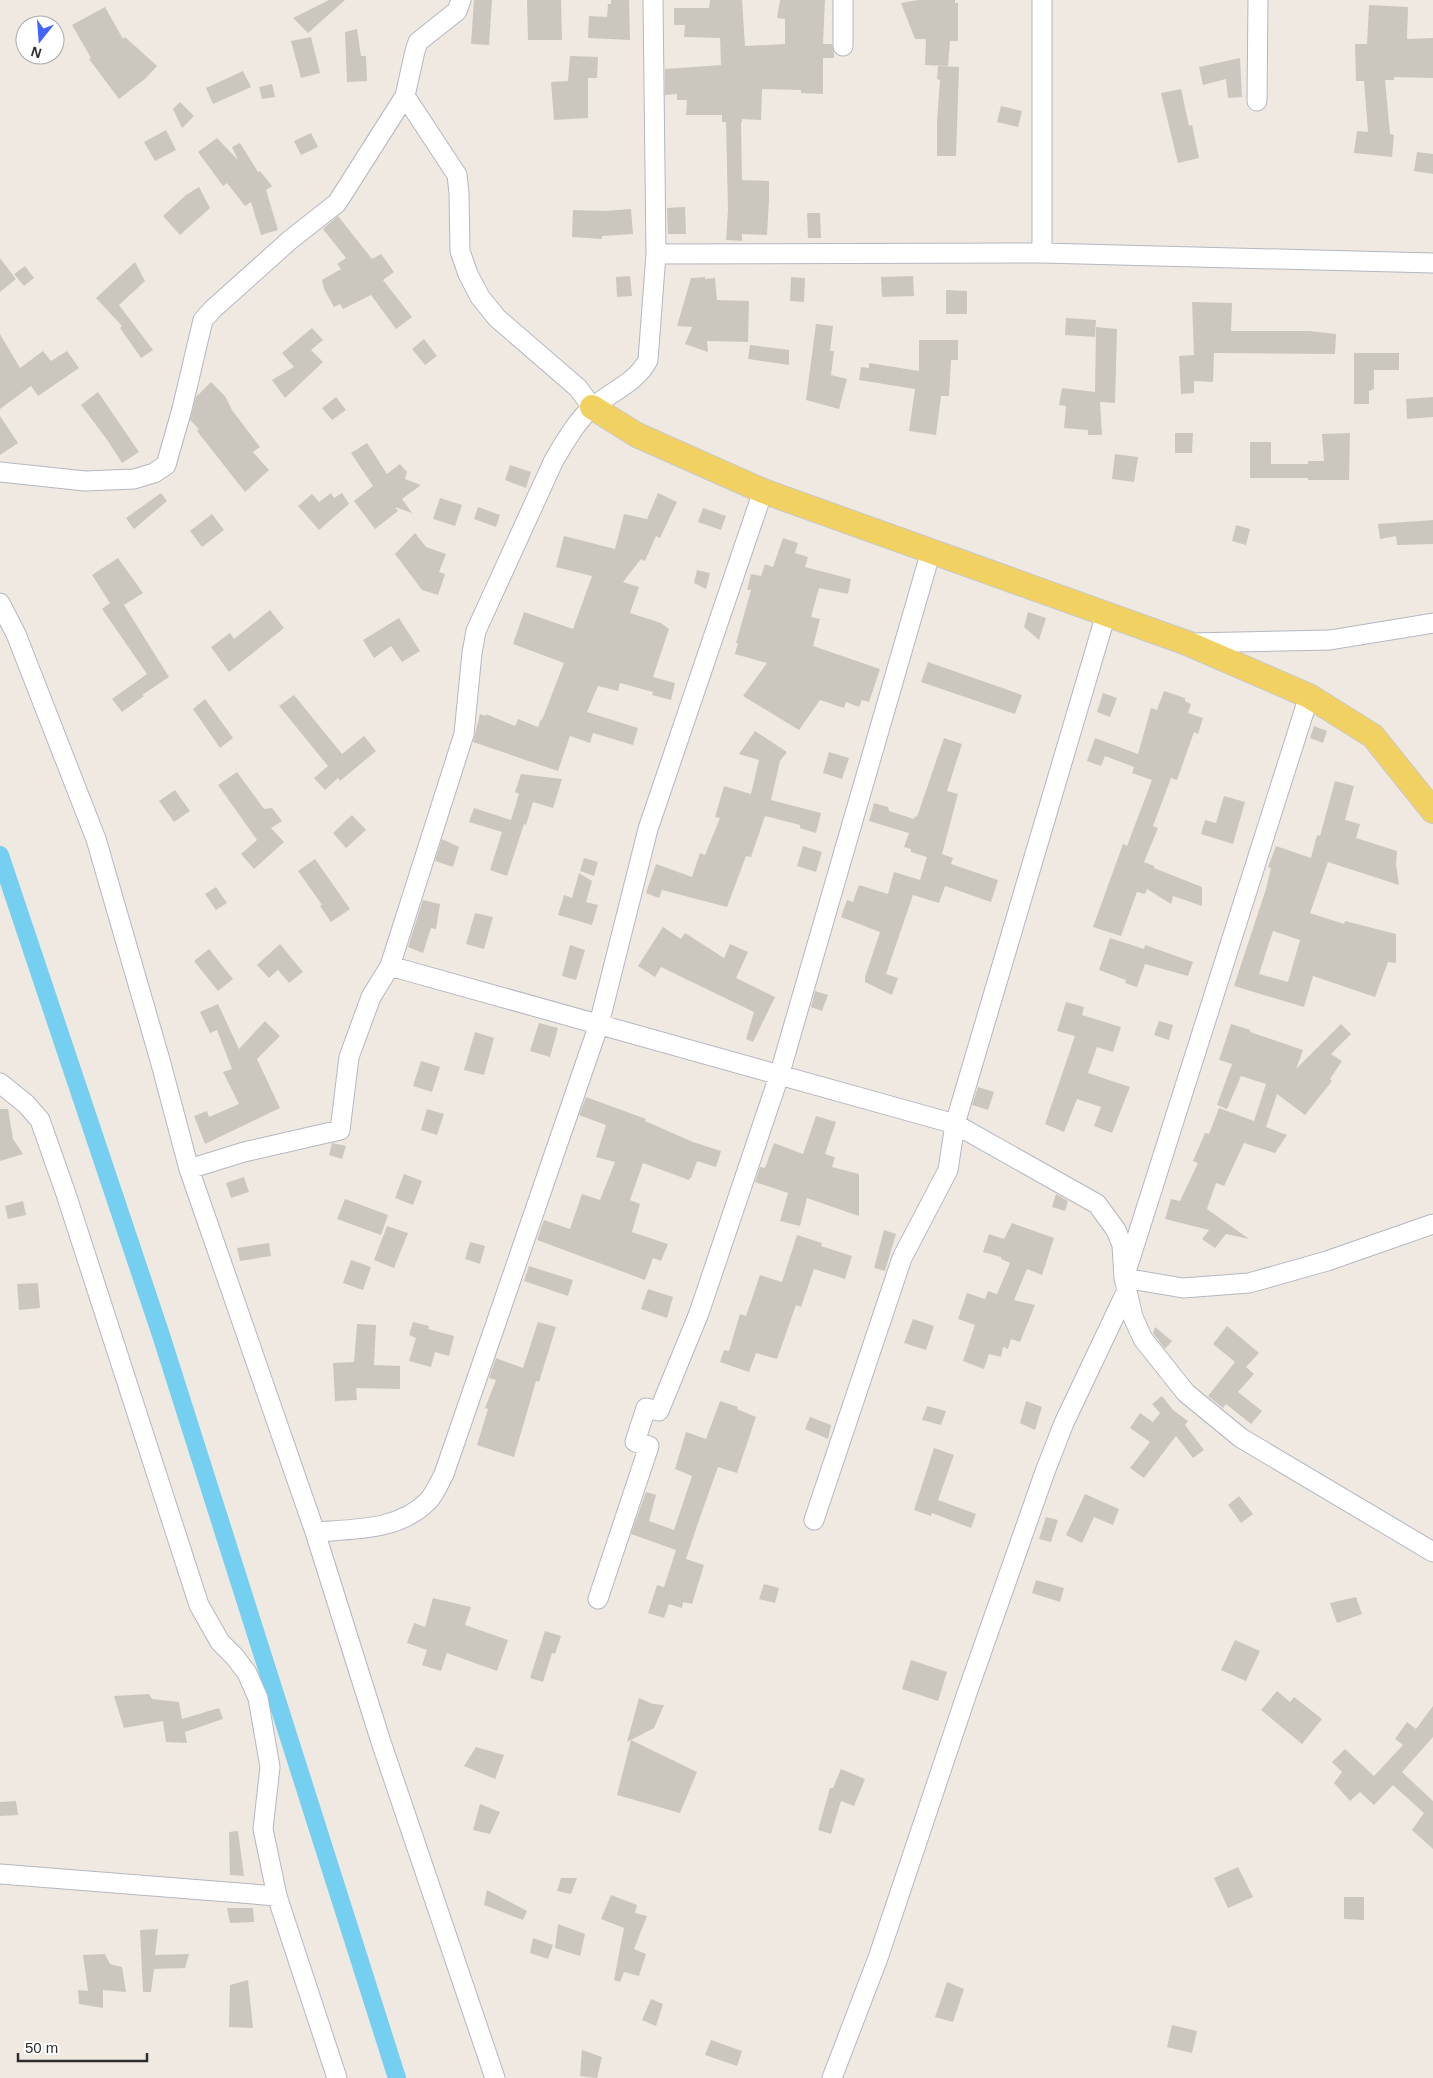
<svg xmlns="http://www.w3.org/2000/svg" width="1433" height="2078" font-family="Helvetica,sans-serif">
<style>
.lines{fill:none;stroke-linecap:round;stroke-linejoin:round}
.canal{stroke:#75cff0;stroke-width:18}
.building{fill:#cbc7bf;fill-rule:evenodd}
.minor-casing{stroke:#b4b7c1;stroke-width:21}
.major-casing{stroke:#c9c9c9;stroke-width:26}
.minor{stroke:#fff;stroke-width:19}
.major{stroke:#f2d163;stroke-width:24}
</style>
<rect width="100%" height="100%" fill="#efe9e1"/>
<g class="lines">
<path class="canal" d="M0 855 160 1332 397 2078"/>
</g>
<path class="building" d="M329 0H345L308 33 293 18Z
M474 0H492L489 45 471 44Z
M527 0H561L562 40H528Z
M611 0H629L630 40 588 38 589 16 607 17 608 4H611Z
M710 0H742L745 46 785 44V19L777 18 780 0H825L823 44H832L834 53V58H823V94L801 93V90L762 89 761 120 742 119V122H741L742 180 769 181V200L767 235 742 234V241L726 240 728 210 726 122H722V115H686L687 100H677V94L665 95V69L721 65 720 38 684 37 685 25H674V8H709Z
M918 0H955V3H958V41H950L948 66 925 65 926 39H915L901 3Z
M1369 5 1408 7 1407 39 1433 38V78L1394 77V80H1385L1390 134 1394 135 1392 157 1354 153 1357 131 1368 132 1364 81H1356L1355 44H1367Z
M105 7 123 39 125 37 157 66 146 78 119 99 89 59 91 58 72 25Z
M357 29 361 56H366L367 81 347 82 345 32Z
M311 37 320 73 301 78 291 41Z
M570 56 598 57 597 78H588V118L554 120 551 82 568 81Z
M1240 58 1242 97 1228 98 1226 79 1203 85 1199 67Z
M938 66 959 67 956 156H937V121L940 80 937 79Z
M243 71 251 87 213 104 206 88Z
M272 84 275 97 262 99 259 87Z
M1181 89 1189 126 1192 125 1199 158 1178 163 1161 93Z
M180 102 194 116 182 128 173 109Z
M1001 106 1022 111 1018 127 997 122Z
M166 130 176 150 155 161 144 142Z
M311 133 318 147 301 155 294 141Z
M217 138 238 160 232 147 240 143 258 172 260 171 272 186 266 190 278 230 261 235 251 202 245 206 227 183 223 186 198 152Z
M1417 152 1433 154V174L1414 171Z
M199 187 210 208 180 235 163 216 186 195Z
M685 207 686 234H668L667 208Z
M631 209 633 234 602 236V239L572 237 573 210 605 211Z
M807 213H820L821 238H808Z
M338 216 372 259 381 254 394 272 383 280 412 317 396 329 371 295 343 309 340 304 334 307 324 289 322 280 341 269 337 264 346 258 323 229Z
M0 258 16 279 0 292Z
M135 262 145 281 119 305 153 350 141 358 120 328 122 326 96 298Z
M25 266 34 278 24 286 14 274Z
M630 276 632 296 617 297 616 277Z
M913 276 914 296 882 297 881 277Z
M705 277V279L715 278 717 300 749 301 748 342 707 341 708 352 685 344 692 327 677 326 691 278Z
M791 277 805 278 804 302 790 301Z
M946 290 967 291V314H946Z
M1192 302 1232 303 1231 331H1309L1336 334 1335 354 1214 353 1213 382 1194 381V393L1181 394 1179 356 1194 355Z
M1066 318 1096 320 1095 337 1065 335Z
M816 324 833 326 830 351H834L831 375 847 379 839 409 806 400Z
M1096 327 1117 329 1115 403 1100 402 1102 435H1088V430L1064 428 1066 406 1059 405 1062 388 1095 392Z
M312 328 323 340 311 350 323 362 285 398 272 380 294 367 282 353Z
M0 334 20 368 43 351 51 361 67 351 79 368 38 396 31 386 0 409Z
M424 339 437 356 425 365 412 349Z
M919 340H958V360H951L949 396H941L936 435 909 431 915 389 859 380 861 367 869 368V363L919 371Z
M750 345 789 350V365L748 359Z
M1354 353H1399V370H1374V389L1369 391V404H1354Z
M211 382 225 396 232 410 260 447 253 452 269 470 245 492 197 431 199 429 190 420 196 397Z
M98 392 139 452 122 463 108 441 81 405Z
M336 397 346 410 332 420 322 408Z
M1433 397V417L1407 419 1406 399Z
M0 416 18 443 0 455Z
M1175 433H1193L1192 453H1175Z
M1350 433 1349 480H1308V478H1250V442H1271V464H1308V461H1324L1322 434Z
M367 443 387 474 400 464 407 472 405 479 421 485 402 499 412 513 395 507 398 511 375 529 354 501 373 486 351 453Z
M1115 454 1138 457 1134 482 1112 479Z
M510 465 531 472 526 488 505 480Z
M161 493 167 501 134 529 126 518Z
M331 493 334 498 342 493 349 504 319 530 298 506 312 494 319 502Z
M658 493 677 502 660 538 656 536 645 561 641 559 623 582 639 587 630 613 661 623 669 629 653 677 675 683 671 700 652 695 653 692 620 683 618 691 598 686 587 712 638 728 633 745 593 733 590 743 570 736 558 771 473 742 480 714 486 716V714L515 726 518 719 538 727 541 719 542 720 564 663 513 644 524 612 573 629 592 576 556 567 564 536 615 549 624 514 647 519Z
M440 498 462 505 455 526 433 519Z
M478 507 500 515 496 527 474 519Z
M703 508 726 516 721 530 698 522Z
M212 514 224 530 202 547 190 531Z
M1433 520V544L1397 545 1396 536 1380 539 1378 524Z
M1236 525 1250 529 1246 545 1232 541Z
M415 533 426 547 446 554 439 572 445 574 438 595 422 590 395 554Z
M783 538 798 543 795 553 808 557 805 567 851 579 848 594 819 588 811 617 820 619 813 646 880 669 869 702 862 700 859 707 846 702 844 708 820 700 799 730 743 696 767 663 735 654 738 643H736L751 590H747L751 574 761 576 765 564 773 567Z
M118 558 143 593 124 605 169 677 142 695 144 696 122 712 112 699 147 674 102 609 110 603 92 575Z
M697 570 710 573 706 589 694 583Z
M270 610 284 628 229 672 211 647 230 633 234 639Z
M1028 612 1046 618 1039 640 1024 627Z
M399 618 420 651 402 662 391 646 374 658 363 640Z
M928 662 1022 695 1015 714 921 682Z
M1164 691 1185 698V701L1191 704 1188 713 1203 718 1198 734 1194 732 1177 780 1171 778 1153 826 1158 828 1144 862 1154 866V868L1202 887V906L1173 896 1171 904 1147 889 1145 894 1137 892 1121 936 1093 927 1123 844 1127 846 1152 780 1132 773 1134 767 1105 756 1101 766 1087 761 1095 738 1138 754 1151 708 1157 710Z
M1103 693 1117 698 1110 717 1097 712Z
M294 695 342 754 364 736 376 751 340 781 338 778 325 790 314 778 328 766 279 706Z
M205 699 233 738 220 748 193 709Z
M1314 726 1327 731 1323 743 1310 738Z
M755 731 787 752 780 761 771 800 821 813 816 833 800 828V825L765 816 751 857 746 856 727 907 662 890 659 898 646 893 656 864 692 877 700 853 705 855 720 818 715 817 724 786 751 794 759 760 739 754Z
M944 738 962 744 947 791 958 794 942 854 953 858 951 864 998 880 991 902 945 886 939 903 913 895 886 974 898 978 892 995 865 982V977L880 932 841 917 847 900 853 902 859 885 888 894 894 872 920 880 927 857 911 852V849L904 847 909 833 869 821 874 803 888 807 889 811 914 819 915 816 917 817Z
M829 752 849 758 842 779 823 773Z
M237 772 264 809 272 808 282 821 271 828 284 842 254 869 241 854 257 840 218 785Z
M521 774 562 779 553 808 533 802 526 825 524 824 507 876 490 870 502 832 469 822 474 808 511 820 519 794 515 792Z
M1335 781 1354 786 1345 820 1360 824 1356 838 1397 851 1396 865 1399 885 1328 862 1310 913 1344 924 1345 921 1396 934V963L1388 962 1375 997 1313 976 1304 1007 1234 986 1266 889 1271 868 1268 867 1276 846 1311 858 1317 835 1320 836ZM1273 931 1300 940 1288 982 1259 974Z
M175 790 190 811 174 822 159 801Z
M1224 796 1245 802 1233 844 1201 834 1205 820 1216 823Z
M352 815 366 830 346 848 333 833Z
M442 839 459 847 453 867 435 861Z
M803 846 822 852 816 872 797 866Z
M584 858 598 862 594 876 580 871Z
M315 859 350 909 331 922 320 906 322 905 298 871Z
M579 873 592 881 586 902 598 905 592 925 558 915 564 895 572 898Z
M216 887 227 903 216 910 205 894Z
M423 900 440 904 436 929 431 928 423 953 408 947Z
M475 913 493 917 484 949 466 944Z
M663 927 681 939 685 933 724 958 730 944 748 952 736 978 775 997 753 1042 746 1039 754 1012 661 967 655 977 638 966Z
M1110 938 1144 949 1145 945 1193 962 1188 976 1145 964 1137 987 1125 983 1126 980 1099 970Z
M280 944 303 972 289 983 278 970 269 978 257 965Z
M570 945 585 950 576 980 562 976Z
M209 949 233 979 218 991 194 961Z
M815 991 828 995 822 1011 811 1007Z
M1066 1002 1084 1007 1082 1015 1121 1027 1113 1052 1097 1047 1088 1073 1130 1087 1112 1133 1094 1126 1101 1107 1077 1099 1064 1132 1045 1124 1075 1036 1057 1031Z
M218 1004 239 1049 265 1021 280 1036 257 1059 280 1108 205 1144 194 1116 207 1111 209 1117 239 1104 223 1072 232 1069 217 1030 210 1033 200 1012Z
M1159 1021 1173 1025 1169 1040 1154 1035Z
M539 1023 558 1028 550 1057 530 1051Z
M1231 1024 1250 1030V1032L1303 1050 1296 1069 1341 1024 1351 1034 1331 1054 1342 1061 1330 1079 1332 1081 1305 1115 1277 1094 1266 1127 1287 1135 1275 1153 1244 1143 1224 1186 1216 1183 1207 1209 1249 1239 1226 1234 1215 1248 1202 1239 1209 1230 1165 1219 1171 1199 1180 1201 1198 1163 1193 1161 1205 1133 1209 1134 1219 1108 1254 1121 1266 1084 1241 1076 1227 1109 1217 1105 1232 1064 1219 1060Z
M475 1032 494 1038 484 1075 464 1070Z
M421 1061 440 1067 432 1092 413 1086Z
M978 1087 994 1092 988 1110 972 1105Z
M586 1097 646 1119 645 1121 693 1142 721 1151 716 1167 697 1161 691 1178H690L689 1180 643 1163 630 1200 640 1204 632 1232 668 1244 661 1261 653 1258 645 1280 537 1240 544 1220 570 1229 582 1194 600 1200 615 1162 596 1157 606 1125 579 1115Z
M0 1109H8L13 1139 23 1154 0 1161Z
M427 1109 444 1114 437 1135 421 1130Z
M816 1116 836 1122 825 1154 835 1157 832 1167 859 1174V1216L807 1198 800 1226 780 1221 788 1193 755 1182 760 1167 765 1168 774 1143 803 1154Z
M332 1143 346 1146 342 1159 329 1155Z
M404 1174 422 1181 413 1205 395 1198Z
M244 1177 249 1192 231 1198 226 1183Z
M1056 1194 1068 1201 1065 1211 1052 1207Z
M345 1199 388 1215 381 1235 337 1219Z
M23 1201 26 1215 8 1219 5 1206Z
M1012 1223 1054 1238 1042 1275 1027 1269 1014 1300 1035 1305 1020 1342 1011 1339 1008 1349 1003 1347 1001 1357 989 1354 984 1369 963 1361 975 1325 958 1319 967 1293 985 1299 988 1291 997 1294 1010 1263 1001 1259V1257L983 1252 989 1234 1004 1239Z
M387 1226 408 1233 394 1268 374 1260Z
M884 1230 896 1234 885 1271 874 1268Z
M797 1235 822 1243 821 1246 852 1256 845 1279 814 1269 801 1307 796 1305 777 1359 756 1353 749 1372 720 1362 724 1350 729 1351 740 1314 746 1316 760 1275 782 1282Z
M470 1242 485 1246 480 1264 465 1259Z
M269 1243 271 1256 240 1261 237 1248Z
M351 1260 371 1267 363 1290 343 1283Z
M529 1266 573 1280 568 1296 524 1281Z
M38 1283 40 1308 19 1310 17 1284Z
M648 1289 673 1297 667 1318 641 1309Z
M913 1319 934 1326 926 1350 904 1343Z
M413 1322 429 1326 428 1329 454 1336 449 1356 435 1352 431 1367 409 1361 416 1338 409 1335Z
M538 1322 556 1327 539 1382 536 1381 514 1457 477 1445 488 1409 485 1408 496 1380 489 1378 496 1358 523 1368Z
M357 1324 376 1325 374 1365 400 1366V1389L356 1388 357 1400 335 1401 333 1363 354 1362Z
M1227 1326 1259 1353 1246 1367 1254 1374 1238 1392 1262 1411 1251 1424 1226 1404 1223 1408 1208 1396 1235 1362 1213 1344Z
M1155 1327 1172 1341 1165 1349 1153 1333Z
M1162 1396 1173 1410 1188 1421 1185 1425 1204 1450 1193 1458 1176 1436 1144 1478 1130 1468 1150 1442 1130 1428 1140 1413 1153 1422 1160 1413 1152 1404Z
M720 1401 738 1407 737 1409 756 1417 737 1473 718 1467 699 1520 686 1559 704 1565 692 1604 683 1602 682 1608 669 1604 664 1618 648 1613 657 1585 664 1587 676 1550 631 1534 646 1492 656 1495 649 1521 674 1530 692 1476 675 1469 686 1432 706 1439Z
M1026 1401 1042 1407 1035 1430 1020 1423Z
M927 1406 946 1411 941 1425 922 1420Z
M810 1417 831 1425 828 1439 805 1429Z
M934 1448 954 1455 938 1500 976 1514 971 1528 932 1513 931 1516 914 1510Z
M1085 1494 1119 1509 1113 1525 1094 1517 1082 1543 1066 1535Z
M1239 1496 1253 1514 1241 1523 1228 1505Z
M1046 1517 1058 1520 1051 1542 1039 1539Z
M1036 1580 1064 1588 1060 1602 1032 1593Z
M764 1584 779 1588 775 1603 759 1599Z
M1356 1597 1362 1614 1337 1623 1330 1603Z
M433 1598 471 1607 465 1625 508 1640 497 1671 447 1653 441 1671 422 1665 427 1650 407 1643 414 1623 425 1627Z
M545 1631 561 1636 555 1654 552 1653 543 1682 530 1678Z
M1235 1640 1260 1651 1246 1681 1221 1670Z
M911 1660 947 1672 938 1701 902 1689Z
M1277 1691 1290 1702 1294 1697 1322 1719 1302 1744 1261 1710Z
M149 1694 152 1699 179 1702 182 1719 219 1708 223 1719 185 1732 187 1743 166 1742 163 1721 124 1728 114 1696Z
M639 1698 653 1704 664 1705 654 1728 627 1742Z
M1433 1706V1737L1402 1772 1433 1801V1849L1412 1830 1424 1813 1393 1785 1374 1805 1360 1792 1350 1801 1334 1783 1342 1772 1332 1762 1345 1749 1374 1776 1403 1745 1395 1739 1407 1722 1416 1729Z
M631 1740 697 1772 680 1813 617 1795Z
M476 1747 504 1755 495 1779 464 1766Z
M841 1769 865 1779 854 1806 841 1801 831 1834 818 1830 830 1788H833Z
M16 1801 18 1815 0 1816V1802Z
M480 1804 500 1812 490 1834 473 1830Z
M238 1831 244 1876 230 1875 229 1832Z
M1238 1867 1253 1897 1228 1908 1214 1878Z
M561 1878H577L571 1894 557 1891Z
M487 1890 527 1911 523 1920 484 1905Z
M611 1895 637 1905 635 1913 647 1916 634 1949 646 1954 639 1976 624 1972 620 1982 614 1980 624 1928 601 1919Z
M1344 1897H1364V1920L1344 1919Z
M227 1908H253L254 1922 230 1923Z
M558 1924 585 1934 580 1956 555 1948Z
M158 1929 155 1955 189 1954 185 1968 154 1969 151 1992H143L140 1930Z
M533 1938 553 1945 548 1959 530 1953Z
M105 1954 110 1964 122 1967 126 1992 103 1990V2008L79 2004 78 1990 88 1991 83 1955Z
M248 1980 253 2028 229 2027 230 1985Z
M947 1982 964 1989 953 2022 935 2017Z
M651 1999 663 2004 656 2026 642 2020Z
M1172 2025 1197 2031 1192 2053 1167 2047Z
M711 2040 742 2051 737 2066 705 2055Z
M582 2050 602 2057 597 2078 580 2076Z"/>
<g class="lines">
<g class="minor-casing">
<path id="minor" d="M843 0V46
M1042 0V253
M405 96 457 175 459 193 460 251 468 274 480 297 497 318 578 388 592 407
M1257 101 1258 0
M656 254 1042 253 1433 263
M0 472 85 481 134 479 154 473 166 465 182 409 203 320 213 309 290 240 337 203 405 96 415 51 418 42 457 11 461 0
M0 603 16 634 96 839 160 1060 189 1169 315 1532 381 1742 495 2078
M1191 643 1330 640 1433 623
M1309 696 1124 1278 1183 1288 1249 1283 1327 1261 1433 1224
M390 966 955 1124 1097 1204 1116 1230 1122 1245 1124 1278 1133 1317 1143 1339 1186 1393 1241 1438 1433 1552
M0 1083 26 1104 40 1120 66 1194 199 1605 220 1642 235 1657 247 1673 258 1698 270 1767 263 1829 277 1896 337 2078
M189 1169 244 1152 340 1130 349 1057 371 997 390 966 464 734 472 653 476 631 554 460C565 442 577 420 593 407 612 391 637 382 648 360L656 254 653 0
M814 1520 902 1258 948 1170 955 1124 1106 614
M315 1532C353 1529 399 1531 428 1501 435 1494 439 1483 444 1474L599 1024 648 829 763 491
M598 1599 649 1446 635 1442 646 1408 659 1411 699 1313 779 1076 931 551
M0 1874 277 1896
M832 2078 878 1958 967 1693 1046 1469 1064 1423 1127 1290"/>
</g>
<g class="major-casing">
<path id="major" d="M592 407 637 435 763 491 1187 643 1309 696 1373 736 1433 811"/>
</g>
<use href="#minor" class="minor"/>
<use href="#major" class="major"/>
</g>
<g transform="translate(40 40) rotate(197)"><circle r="24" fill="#ffffff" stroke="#ababab"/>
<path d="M0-4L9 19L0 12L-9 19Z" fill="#4264fb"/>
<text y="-8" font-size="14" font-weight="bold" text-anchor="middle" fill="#2e2e2e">N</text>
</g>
<path d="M18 2053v8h129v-8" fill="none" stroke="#2e2e2e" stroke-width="2.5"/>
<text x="25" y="2053" font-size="15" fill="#2e2e2e" stroke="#ffffff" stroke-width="4" paint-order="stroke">50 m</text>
</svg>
